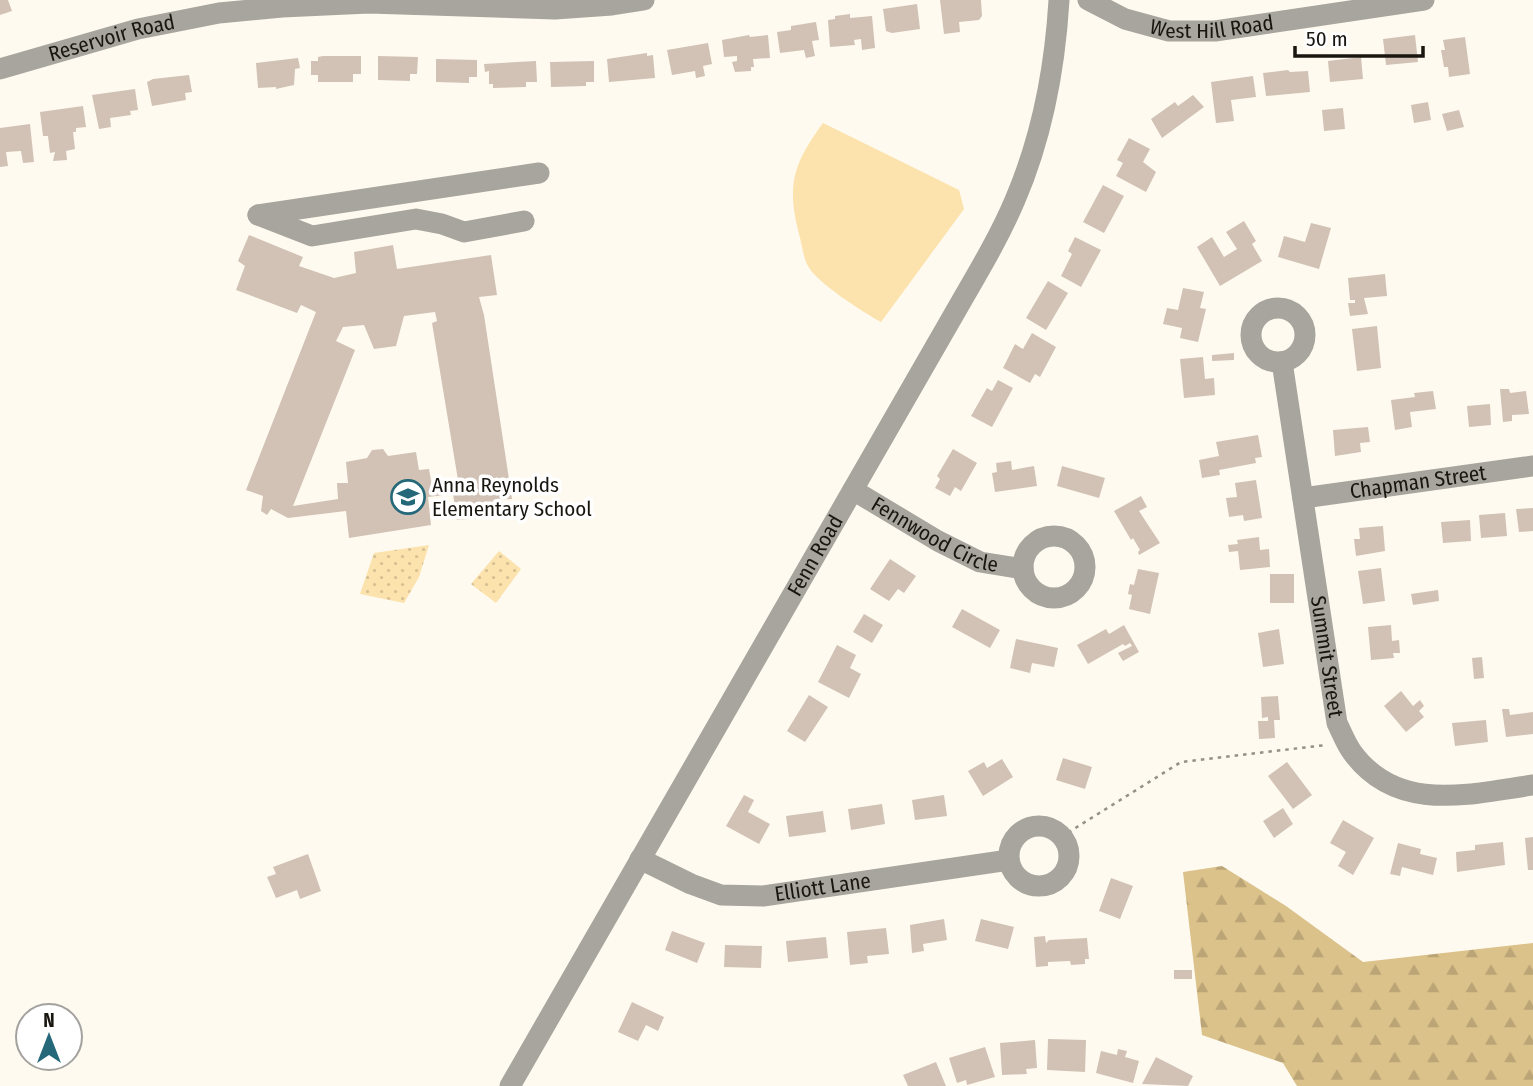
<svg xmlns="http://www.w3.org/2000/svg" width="1533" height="1086" font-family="'Fira Sans Condensed',sans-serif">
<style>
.grass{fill:url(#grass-dots)}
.forest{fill:url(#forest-firs)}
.pitch{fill:#fce2ac}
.building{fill:#d1c2b5;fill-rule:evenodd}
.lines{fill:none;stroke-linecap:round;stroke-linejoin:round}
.path{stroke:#949087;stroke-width:2.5;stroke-dasharray:3.5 5;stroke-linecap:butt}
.minor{stroke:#a7a59d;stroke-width:21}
.labels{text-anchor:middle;stroke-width:7;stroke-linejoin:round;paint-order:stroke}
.street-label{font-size:21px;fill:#18160f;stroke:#fff}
.poi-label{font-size:21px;fill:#18160f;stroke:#fff;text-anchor:start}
</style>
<defs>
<pattern id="grass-dots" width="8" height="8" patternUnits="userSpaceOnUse" patternTransform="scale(1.75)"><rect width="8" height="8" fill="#fce2ac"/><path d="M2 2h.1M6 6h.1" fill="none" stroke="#d7c193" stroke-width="1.8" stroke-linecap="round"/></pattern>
<pattern id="forest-firs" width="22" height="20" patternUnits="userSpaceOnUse" patternTransform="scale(1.75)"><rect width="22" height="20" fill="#dbc18a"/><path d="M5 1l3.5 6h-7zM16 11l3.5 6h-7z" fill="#bba576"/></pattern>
</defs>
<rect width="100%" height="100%" fill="#fffaef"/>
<path class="grass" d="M429 545 419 577 404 603 360 594 374 553Z
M499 551 521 569 496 603 471 584Z"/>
<path class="forest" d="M1222 866 1286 906 1363 962 1533 943V1086H1297L1283 1063 1202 1035 1183 872Z"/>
<path class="pitch" d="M823 123 959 190 964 209 881 322C863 312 817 283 808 266 803 257 802 244 799 234 786 184 794 163 823 123Z"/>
<path class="building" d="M0 0H8L12 11 0 15Z
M940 0H981L982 16 979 20 959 22 960 32 944 34Z
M917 4 920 29 892 33 886 31 883 9Z
M850 14V18L872 16 875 48 862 50 861 39 854 40 855 45 830 47 828 20 835 19V16Z
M816 22 819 40 812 41 815 56 806 58 804 50 780 53 777 32 791 30V26Z
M749 35 750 37 768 35 770 58 753 59 754 67H751V71L735 72 732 62 737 61V56L724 57 722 40Z
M1415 35 1418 62 1386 65 1383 39Z
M1465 37 1470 74 1449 77 1448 67H1444L1441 50H1445L1443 40Z
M708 43 712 64 703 66 705 76 696 78 695 71 672 75 667 50Z
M647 53V56L653 55 655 78 609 82 607 59Z
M323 56H361V74H353V82H318V75H311V61H318V57Z
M378 56 418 57 417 74H410V81L378 80Z
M1361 57 1363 79 1330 82 1328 61Z
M298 58 300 68 295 69 294 85 276 89V87L258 88 256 63Z
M436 59 477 60V77H469V83L436 82Z
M536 61 537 82H526V87L493 88V84H489V71L485 72 484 64Z
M594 61V82H586V86L551 87 550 62Z
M1288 70 1290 72 1308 71 1310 92 1266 96 1263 73Z
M189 75 192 92 185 93 186 100 152 106 147 82 153 79Z
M1253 76 1256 97 1231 100 1234 121 1216 123 1211 82Z
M135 89 138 110 130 111 131 115 110 118 111 127 99 129 92 95Z
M1193 95 1204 107 1162 138 1151 119 1175 102 1178 106Z
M1428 102 1431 120 1414 123 1411 105Z
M83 106 86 127 76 128V132H73L75 149 66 151 67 160 53 161 55 152 50 153 48 136H43L40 112Z
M1343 108 1345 129 1324 131 1322 110Z
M1459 110 1464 127 1447 131 1442 114Z
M30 124 34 162 23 163 21 151 6 152 8 166 0 167V128Z
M1129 138 1150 149 1143 162 1156 172 1146 192 1116 176 1123 163 1117 160Z
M1103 185 1124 196 1104 233 1083 222Z
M1244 221 1256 241 1252 244 1262 261 1220 286 1197 247 1212 237 1224 257 1237 249 1226 232Z
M1311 223 1331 228 1319 269 1278 257 1284 236 1305 242Z
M249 235 303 257 299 266 334 278 356 273 354 252 393 245 397 269 491 255 497 295 479 297 484 315 512 499 493 500 495 508H484V518L457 520 453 494 428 497 431 525 349 538 346 511 288 518 271 509 267 515 261 511 263 496 246 490 316 312 301 305 297 313 236 290 245 266 238 261ZM435 312 437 321 432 323 458 480 432 486 429 469 419 470 416 452 388 456 383 449 372 450 367 458 346 462 348 483H337L338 499 293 506 355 350 336 341 343 327 364 325 374 349 396 346 404 316Z
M1075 237 1101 250 1081 287 1061 276 1072 254 1068 251Z
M1385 274 1387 296 1364 298 1368 314 1350 316 1348 303H1355V300H1350L1348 278Z
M1048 281 1068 293 1046 330 1026 318Z
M1183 288 1204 292 1200 308 1206 309 1198 342 1180 338 1182 328 1163 324 1167 308 1178 310Z
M1377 326 1381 368 1357 371 1352 329Z
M1032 333 1056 347 1040 377 1035 374 1030 383 1003 368 1015 344 1023 349Z
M1234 353V360L1212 361V355Z
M1203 357 1205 379 1214 378 1215 395 1184 398 1180 359Z
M998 380 1013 388 992 427 971 416 987 388 992 391Z
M1500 389H1509L1510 393 1526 391 1529 414 1512 415V421L1503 422Z
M1433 391 1436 409 1410 412 1412 427 1395 430 1391 400 1415 397 1414 393Z
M1490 404 1491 425 1469 427 1467 406Z
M1368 427 1370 442 1360 443 1361 452 1335 456 1333 430Z
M1258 435 1262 457 1255 458 1256 463 1219 470 1220 475 1202 478 1199 460 1219 456 1216 442Z
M953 449 977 463 961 491 955 487 950 496 935 488 940 479 937 476Z
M1011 461 1012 470 1034 466 1037 486 995 492 992 473 997 472 996 463Z
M1062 466 1105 478 1099 498 1057 486Z
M1256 480 1262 518 1244 521 1243 515 1229 517 1226 498 1237 497 1235 483Z
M1141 496 1147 507 1139 511 1160 543 1139 555 1138 552 1140 550 1133 538 1131 540 1114 511Z
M1533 508V531L1519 532 1516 509Z
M1505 513 1507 536 1481 538 1479 515Z
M1470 520 1471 541 1443 543 1441 522Z
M1383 526 1385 551 1356 556 1354 539H1360L1359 528Z
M1259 537 1260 550 1269 549 1270 567 1240 570 1238 551 1229 552 1228 545 1238 544 1237 540Z
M890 559 916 576 904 593 898 589 889 601 870 589Z
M1381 568 1385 601 1363 604 1358 571Z
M1138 569 1159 573 1150 614 1129 609 1132 595 1128 594 1130 584 1134 585Z
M1270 574H1294V603H1270Z
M1438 590 1439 601 1413 605 1411 594Z
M962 609 1000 630 990 648 952 627Z
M864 614 883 625 872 643 853 632Z
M1124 625 1139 652 1123 661 1118 653 1132 646 1130 643 1125 646 1123 644 1088 664 1077 645 1106 629 1109 634Z
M1391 625 1392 641 1399 640 1400 653H1393L1394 658 1371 660 1368 627Z
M1279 629 1284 664 1263 667 1258 633Z
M1016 639 1058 648 1054 667 1032 663 1030 673 1010 668Z
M837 645 856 655 850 668 861 674 849 698 818 682Z
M1482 657 1484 678 1474 679 1472 658Z
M1401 691 1413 706 1420 700 1424 706 1419 711 1424 717 1406 732 1384 706Z
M809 695 828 707 805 742 787 731Z
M1278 696 1280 720H1274L1275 738 1259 739 1258 721H1268V717L1262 718 1261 697Z
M1502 709H1509L1510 715 1533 712V734L1506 737Z
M1486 720 1488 742 1455 746 1452 723Z
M1063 758 1092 767 1085 789 1056 780Z
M1002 759 1013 777 983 796 968 771 984 762 987 768Z
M1287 762 1312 795 1293 809 1268 776Z
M744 795 754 800 748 812 770 824 759 844 726 826Z
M944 795 947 816 915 820 912 800Z
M882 804 885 824 851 830 848 809Z
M1283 808 1293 824 1274 838 1263 821Z
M823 811 826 832 789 837 786 816Z
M1343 820 1374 838 1353 875 1338 866 1346 852 1330 843Z
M1533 837V870H1528L1525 838Z
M1503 842 1505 865 1457 872 1456 852 1475 850V845Z
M1398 843 1421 849 1420 854 1437 858 1433 875 1402 867 1400 876 1390 874Z
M308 854 321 891 300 899 297 890 276 898 267 877 276 874 273 867Z
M1111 878 1133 886 1120 919 1099 911Z
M944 919 947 940 923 944 924 951 912 953 910 925Z
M981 919 1014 927 1008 949 975 941Z
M886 928 889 954 867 956 868 963 850 965 847 932Z
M672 931 705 943 697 963 665 950Z
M1045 936 1046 943 1049 940 1087 938 1089 959H1085V964L1071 965 1070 961 1048 962V966L1036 967 1034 937Z
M826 937 828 958 788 962 786 941Z
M725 945 762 946 761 968 724 967Z
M1174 970H1192V979H1174Z
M632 1002 664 1017 658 1031 646 1025 638 1041 618 1032Z
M1048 1039 1086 1040 1085 1072 1047 1070Z
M1035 1040 1037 1068 1026 1069 1027 1074 1002 1075 1000 1043Z
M985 1047 995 1077 967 1085 966 1080 957 1083 949 1058Z
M1118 1049 1127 1051 1125 1057 1139 1061 1133 1083 1096 1073 1101 1051 1117 1055Z
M1156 1057 1193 1076 1188 1086 1142 1084Z
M936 1062 946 1086H908L903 1075Z"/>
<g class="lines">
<path class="path" d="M1061 837 1181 762 1326 745"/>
<g class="minor">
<path id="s1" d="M1088 0 1125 19 1169 31H1215L1424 0"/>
<path id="s2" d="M0 69 138 29 219 13 282 7 369 3 555 9 612 5 644 0"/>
<path d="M258 215 539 173"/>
<path d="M258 215 312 236 416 219 442 224 464 232 524 221"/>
<circle cx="1278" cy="335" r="27"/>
<path id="s3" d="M1282 362 1337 723C1342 733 1346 744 1352 752 1397 814 1469 794 1533 785"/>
<path id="s4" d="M853 490 938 541 980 562 1023 569"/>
<path id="s5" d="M1303 498 1533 466"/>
<circle cx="1054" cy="567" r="31"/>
<circle cx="1039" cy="856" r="30"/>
<path id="s6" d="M640 859 691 884 721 895 763 896 1009 860"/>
<path id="s7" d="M510 1086 965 295C983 264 1001 233 1015 200 1042 137 1055 67 1059 0"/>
</g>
</g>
<defs>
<g id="school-ring" transform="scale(1.75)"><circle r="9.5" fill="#fff" stroke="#246879" stroke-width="1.5"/><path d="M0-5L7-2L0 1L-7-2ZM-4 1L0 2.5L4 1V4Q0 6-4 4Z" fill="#246879"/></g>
</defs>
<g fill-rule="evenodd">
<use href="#school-ring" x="408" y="497"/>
</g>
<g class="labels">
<g class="street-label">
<text dy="7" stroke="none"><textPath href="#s1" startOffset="130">West Hill Road</textPath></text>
<text dy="7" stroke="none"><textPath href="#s2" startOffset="116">Reservoir Road</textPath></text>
<text dy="7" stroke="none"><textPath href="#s5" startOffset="116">Chapman Street</textPath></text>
<text dy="7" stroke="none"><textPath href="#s4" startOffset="94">Fennwood Circle</textPath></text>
<text dy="7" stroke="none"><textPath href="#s7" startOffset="612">Fenn Road</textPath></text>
<text dy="7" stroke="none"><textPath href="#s3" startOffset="298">Summit Street</textPath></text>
<text dy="7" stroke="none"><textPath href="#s6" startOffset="191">Elliott Lane</textPath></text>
</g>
<g class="poi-label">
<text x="432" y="492">Anna Reynolds<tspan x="432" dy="24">Elementary School</tspan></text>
</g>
</g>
<g transform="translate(49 1037)"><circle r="33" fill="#ffffff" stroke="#a3a29f" stroke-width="2"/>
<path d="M0-5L12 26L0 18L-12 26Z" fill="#246879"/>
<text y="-10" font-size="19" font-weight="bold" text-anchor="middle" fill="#18160f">N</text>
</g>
<path d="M1295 46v10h128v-10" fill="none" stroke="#18160f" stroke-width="3.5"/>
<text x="1306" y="46" font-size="21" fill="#18160f" stroke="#ffffff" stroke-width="5" paint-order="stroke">50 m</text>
</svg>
